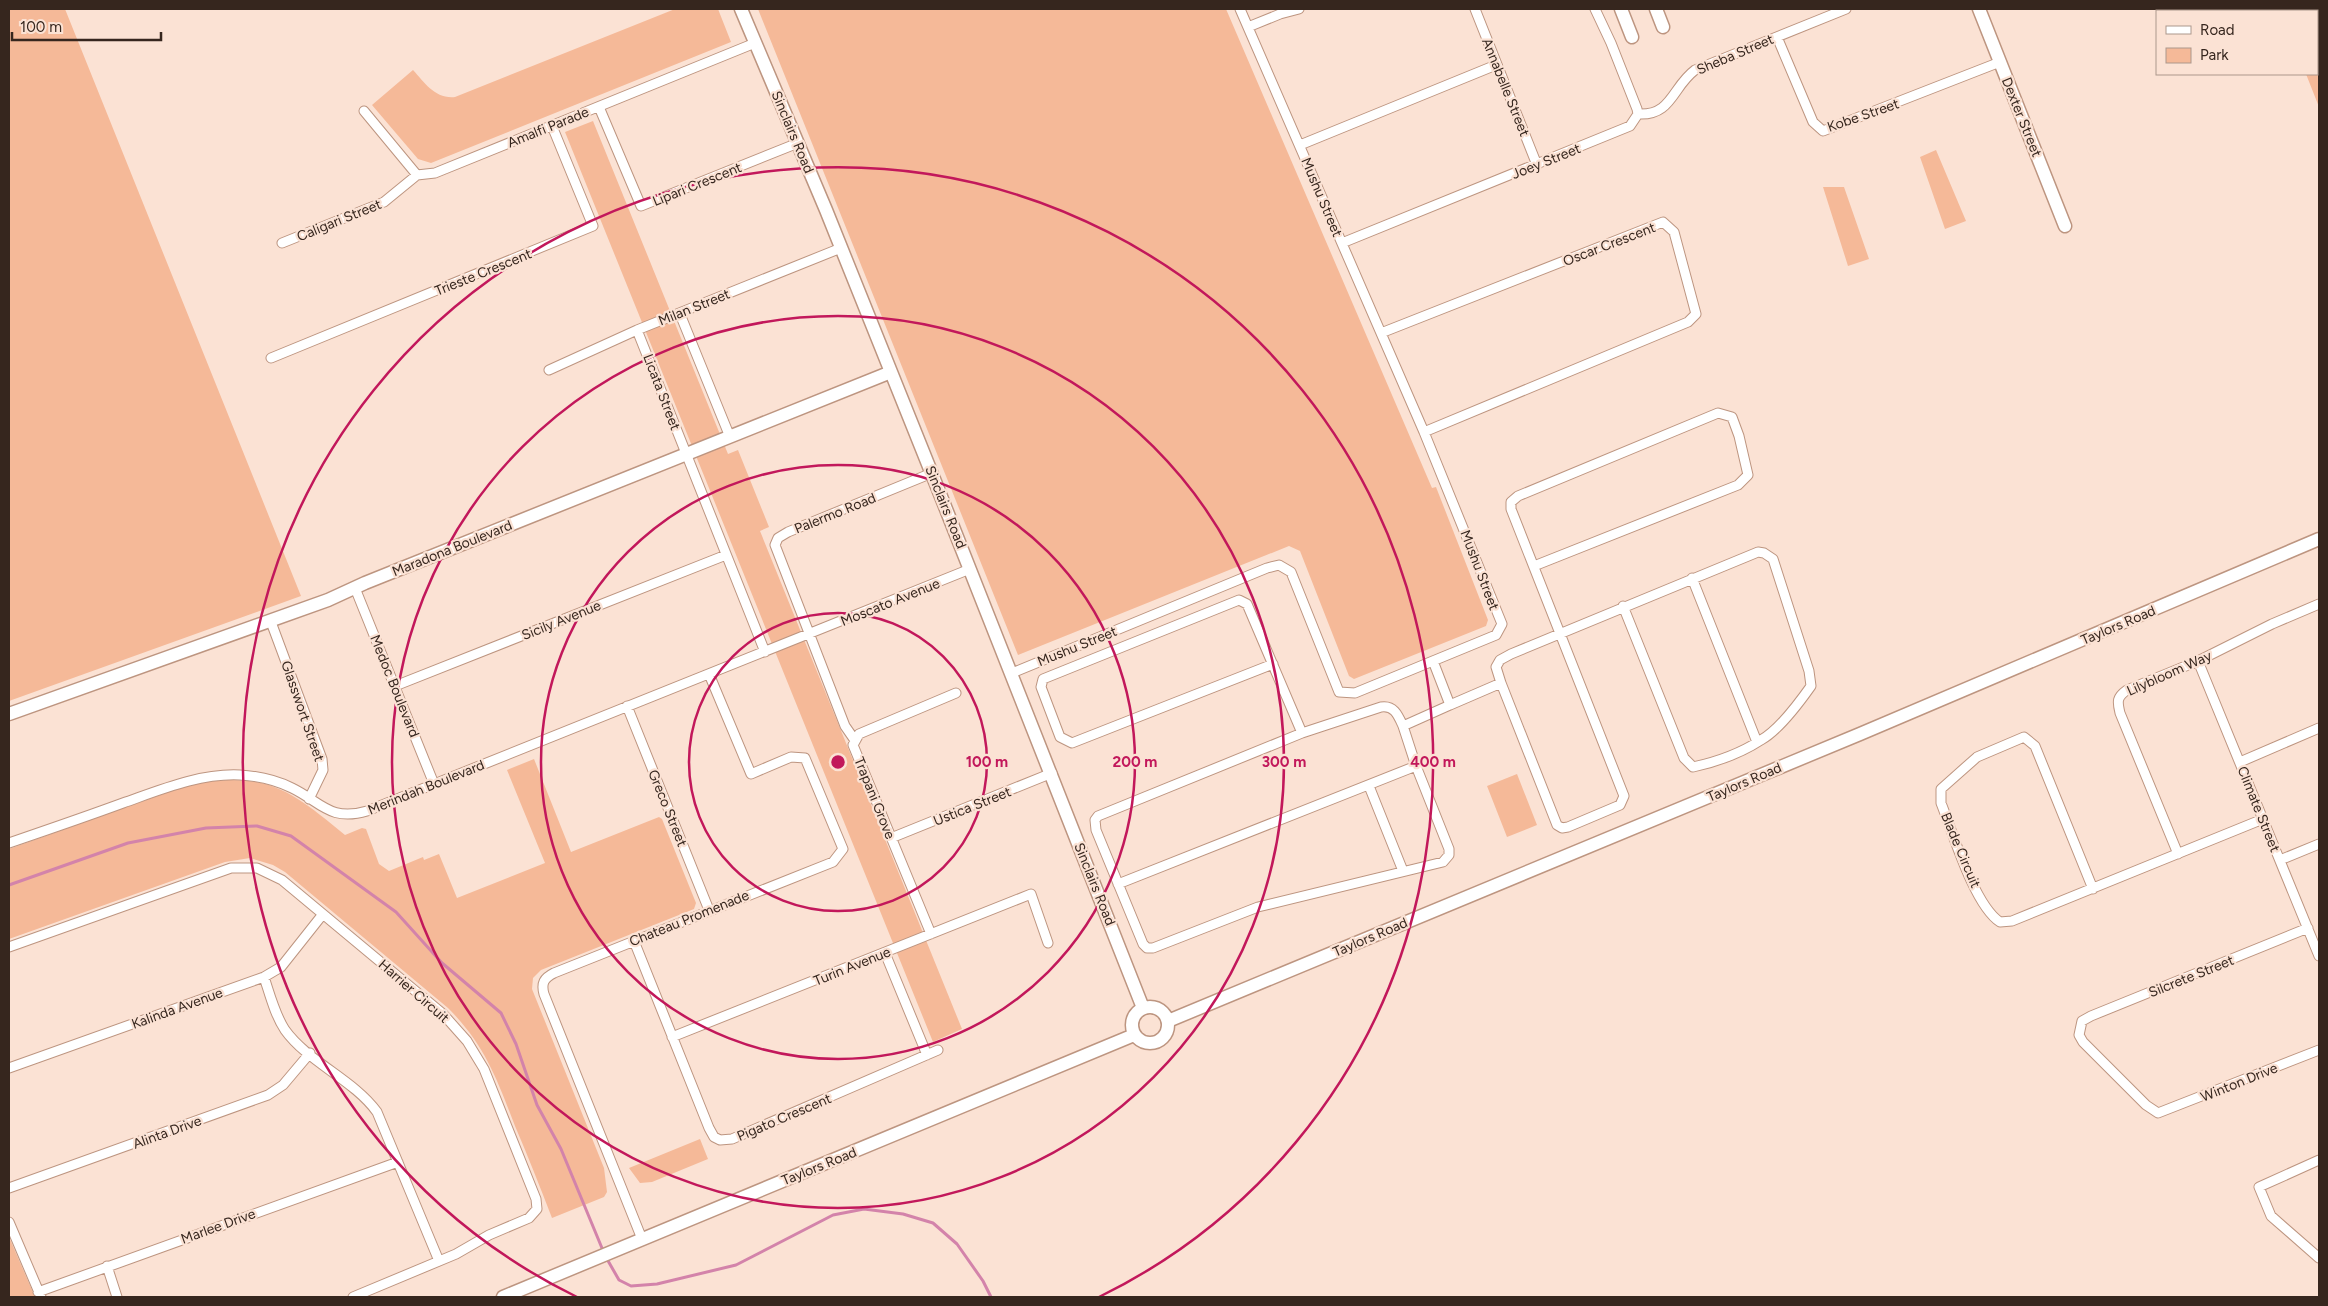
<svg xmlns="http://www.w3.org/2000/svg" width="2328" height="1306" font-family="Figtree,sans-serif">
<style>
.green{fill:#f5b998}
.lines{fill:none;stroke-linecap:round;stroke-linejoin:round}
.stream{stroke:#d383aa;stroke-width:3}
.street-casing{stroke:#bd9580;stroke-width:11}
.secondary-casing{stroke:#bd9580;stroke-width:15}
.street{stroke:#fff;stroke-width:9}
.secondary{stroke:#fff;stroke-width:12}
.ring{fill:none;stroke:#c2185b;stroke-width:2.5}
.labels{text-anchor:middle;stroke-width:4.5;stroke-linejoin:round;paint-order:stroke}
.street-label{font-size:14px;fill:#36261e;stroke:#fbe2d4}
.centre{fill:#c2185b;stroke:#fbe2d4;stroke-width:2.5}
.ring-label{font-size:15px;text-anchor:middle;font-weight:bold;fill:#c2185b;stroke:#fbe2d4;stroke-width:4.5;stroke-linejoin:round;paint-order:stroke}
</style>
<rect width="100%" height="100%" fill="#fbe2d4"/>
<path class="green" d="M9 9H65L301 596 9 701Z
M675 9H718L731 42 431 163 418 159 372 105 413 70C425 83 435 99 455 97Z
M758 9H1226L1432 488 1436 487 1488 620 1486 626 1354 679 1349 676 1300 551 1289 546 1018 655Z
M2313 9H2319V107L2306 74H2317V11H2307Z
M593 121 728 454 738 450 769 527 760 531 962 1029 933 1042 565 132Z
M1936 150 1966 221 1945 229 1920 157Z
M1823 187H1844L1869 259 1848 266Z
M534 759 571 852 659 817 662 819 696 903 694 909 541 970 533 978 532 989 604 1168 607 1192 604 1197 552 1218C540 1187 528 1156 515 1126 497 1079 485 1045 448 1008L285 872 273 865 250 858 225 862 9 939V849L191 784C266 771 289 789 345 835L362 828 366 829 379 864 389 871 423 857 424 860 439 854 457 898 545 863 507 770Z
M1517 774 1537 825 1507 837 1487 786Z
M700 1139 708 1159 652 1182 640 1183 629 1168Z
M9 1237 35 1297H9Z"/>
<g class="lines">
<path class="stream" d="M9 885 128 843 206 828 257 826 291 836 396 912 442 963 501 1013 516 1044 537 1105 561 1149 604 1253
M607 1259 619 1280 631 1286 657 1284 736 1265 833 1215 864 1209 903 1214 933 1223 957 1244 983 1281 991 1297"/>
<g class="street-casing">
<path id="street" d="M1475 9 1537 165
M1248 27 1280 14 1299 9
M1777 37 1813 122 1823 131 2000 62
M599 107 641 206 798 143
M364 111 417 175 435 173 755 43
M1638 114C1672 116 1672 87 1695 70L1846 9
M1300 145 1496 65
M282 243 384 202 417 175
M1342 243 1630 126 1638 114 1637 109 1611 43 1595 9
M680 314 730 437
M637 330 765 652
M1381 333 1663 222 1674 232 1696 314 1688 322 1424 432
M271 358 593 226 552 126
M549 370 637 330 841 248
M1692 578 1757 742
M355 588 434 784
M271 622 322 759 323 770 309 799
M1433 661 1450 705 1501 683 1496 667 1500 660 1511 654 1758 552 1764 553 1773 559 1809 671 1811 686C1799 703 1779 730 1761 740 1741 753 1716 762 1693 767L1684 758 1623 606
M2198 661 2319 956
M1273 664 1072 743 1060 737 1041 687 1043 679 1239 600 1247 604 1302 733
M1012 673 1267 568 1279 565 1291 572 1339 692 1355 693 1496 635 1502 624 1424 432 1240 9
M1501 683 1557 825 1562 828 1568 827 1620 805 1624 796 1511 509V502L1518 496 1718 413 1732 417 1739 436 1748 475 1738 485 1534 566
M395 686 726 555
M627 706 709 910
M1403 726C1398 715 1394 705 1381 707L1302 733 1098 816 1095 820 1096 830 1143 944 1147 948H1153L1258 907 1443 862 1449 855V849L1416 766 1403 726 1450 705
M854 739 845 726 775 545 778 538 788 532 932 473
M2240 762 2319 728
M1369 786 1403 871
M891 838 1052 773
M9 843C47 830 85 817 123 803 160 790 200 773 240 775 258 776 276 780 292 788 321 802 330 822 367 811L970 569
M2178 854 2120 713C2117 701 2117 697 2127 690L2198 661 2272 624 2319 604
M2280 860 2319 844
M1118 884 1416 766
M2093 889 2035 746 2024 737 1977 757 1941 789V803C1953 833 1974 905 2000 922L2012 921 2263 819
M2308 928 2091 1016 2082 1021 2079 1035 2083 1042 2146 1105 2158 1113 2319 1050
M931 934 853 745 859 734 956 693
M634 941 709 1128 714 1137 720 1140 732 1139 938 1050
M9 947 231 868H257L282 880 443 1014 467 1041 484 1069 536 1199 537 1209 529 1218 489 1235 456 1254 353 1297
M885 953 927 1055
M264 977C270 995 275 1015 285 1030 308 1062 354 1080 377 1112L439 1261
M672 1037 1031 894 1048 943
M9 1068 264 977 281 967 323 914
M2319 1160 2259 1187 2271 1216 2319 1258
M9 1188 268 1095 283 1085 310 1053
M9 1222 41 1297
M642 1239 544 994C541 983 544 978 554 973L833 862 843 849 805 758 791 757 751 774 709 674
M107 1266 117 1297
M38 1292 398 1162"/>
</g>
<g class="secondary-casing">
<path id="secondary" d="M741 9 826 210 944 504 1143 1008
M1621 9 1632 37
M1656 9 1663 27
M1979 9 2065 226
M9 714 328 600 365 583 891 372
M1132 1025a18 18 0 1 1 36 0a18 18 0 1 1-36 0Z
M1168 1021 1860 734 2319 539
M503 1297 1134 1035"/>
</g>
<use href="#street" class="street"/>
<use href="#secondary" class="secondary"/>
</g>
<g class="ring">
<circle cx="838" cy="762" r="149"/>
<circle cx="838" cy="762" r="297"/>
<circle cx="838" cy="762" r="446"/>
<path d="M577 1297A595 595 0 1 1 1099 1297"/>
</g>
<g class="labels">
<g class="street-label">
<text transform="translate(1735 54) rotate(-23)" y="5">Sheba Street</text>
<text transform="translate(1506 87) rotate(68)" y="5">Annabelle Street</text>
<text transform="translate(1863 115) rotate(-19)" y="5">Kobe Street</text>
<text transform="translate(2022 117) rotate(68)" y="5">Dexter Street</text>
<text transform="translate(548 127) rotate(-22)" y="5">Amalfi Parade</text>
<text transform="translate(793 132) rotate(67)" y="5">Sinclairs Road</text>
<text transform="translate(1546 161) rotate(-22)" y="5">Joey Street</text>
<text transform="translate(697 184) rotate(-22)" y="5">Lipari Crescent</text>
<text transform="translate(1322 197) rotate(67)" y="5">Mushu Street</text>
<text transform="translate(339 220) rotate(-22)" y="5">Caligari Street</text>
<text transform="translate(1609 244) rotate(-21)" y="5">Oscar Crescent</text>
<text transform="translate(483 272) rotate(-22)" y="5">Trieste Crescent</text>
<text transform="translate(694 307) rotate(-22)" y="5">Milan Street</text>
<text transform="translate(662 392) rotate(69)" y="5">Licata Street</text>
<text transform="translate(946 507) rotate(68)" y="5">Sinclairs Road</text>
<text transform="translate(835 513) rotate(-22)" y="5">Palermo Road</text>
<text transform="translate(452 548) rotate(-22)" y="5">Maradona Boulevard</text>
<text transform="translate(1480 570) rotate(69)" y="5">Mushu Street</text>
<text transform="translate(890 602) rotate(-22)" y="5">Moscato Avenue</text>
<text transform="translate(561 620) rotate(-22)" y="5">Sicily Avenue</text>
<text transform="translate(2118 625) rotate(-23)" y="5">Taylors Road</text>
<text transform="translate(1077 646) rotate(-22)" y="5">Mushu Street</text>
<text transform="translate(2169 673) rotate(-24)" y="5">Lilybloom Way</text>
<text transform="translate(395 686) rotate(68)" y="5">Medoc Boulevard</text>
<text transform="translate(303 711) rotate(71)" y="5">Glasswort Street</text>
<text transform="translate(1744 782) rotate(-23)" y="5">Taylors Road</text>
<text transform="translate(426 787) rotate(-22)" y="5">Merindah Boulevard</text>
<text transform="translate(875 798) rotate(68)" y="5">Trapani Grove</text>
<text transform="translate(972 806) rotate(-22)" y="5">Ustica Street</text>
<text transform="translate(668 808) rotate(68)" y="5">Greco Street</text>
<text transform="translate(2259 809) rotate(68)" y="5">Climate Street</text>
<text transform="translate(1961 850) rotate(67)" y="5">Blade Circuit</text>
<text transform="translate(1095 884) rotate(68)" y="5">Sinclairs Road</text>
<text transform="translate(689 918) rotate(-22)" y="5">Chateau Promenade</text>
<text transform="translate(1370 937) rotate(-23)" y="5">Taylors Road</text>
<text transform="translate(852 966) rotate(-22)" y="5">Turin Avenue</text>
<text transform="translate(2191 976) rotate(-22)" y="5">Silcrete Street</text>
<text transform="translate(414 991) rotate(41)" y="5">Harrier Circuit</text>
<text transform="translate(177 1008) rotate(-20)" y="5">Kalinda Avenue</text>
<text transform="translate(2239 1082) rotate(-22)" y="5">Winton Drive</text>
<text transform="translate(784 1117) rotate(-23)" y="5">Pigato Crescent</text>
<text transform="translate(167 1132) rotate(-20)" y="5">Alinta Drive</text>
<text transform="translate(819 1166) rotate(-22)" y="5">Taylors Road</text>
<text transform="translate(218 1226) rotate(-20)" y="5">Marlee Drive</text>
</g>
</g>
<circle cx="838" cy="762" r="8" class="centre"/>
<g class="ring-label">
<text x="987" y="767">100 m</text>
<text x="1135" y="767">200 m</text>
<text x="1284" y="767">300 m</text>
<text x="1433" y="767">400 m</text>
</g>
<rect width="2328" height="1306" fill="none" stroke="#36261e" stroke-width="20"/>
<rect x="2156" y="10" width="162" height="65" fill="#fbe2d4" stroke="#ac978b"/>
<rect x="2166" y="26" width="25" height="8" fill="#ffffff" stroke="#ac978b"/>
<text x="2200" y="35" font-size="15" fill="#36261e">Road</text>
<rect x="2166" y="48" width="25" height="15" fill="#f5b998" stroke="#ac978b"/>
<text x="2200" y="60" font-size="15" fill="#36261e">Park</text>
<path d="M12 32v8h149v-8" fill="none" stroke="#36261e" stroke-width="2.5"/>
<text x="20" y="32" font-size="15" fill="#36261e" stroke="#fbe2d4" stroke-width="4" paint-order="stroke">100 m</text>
</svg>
